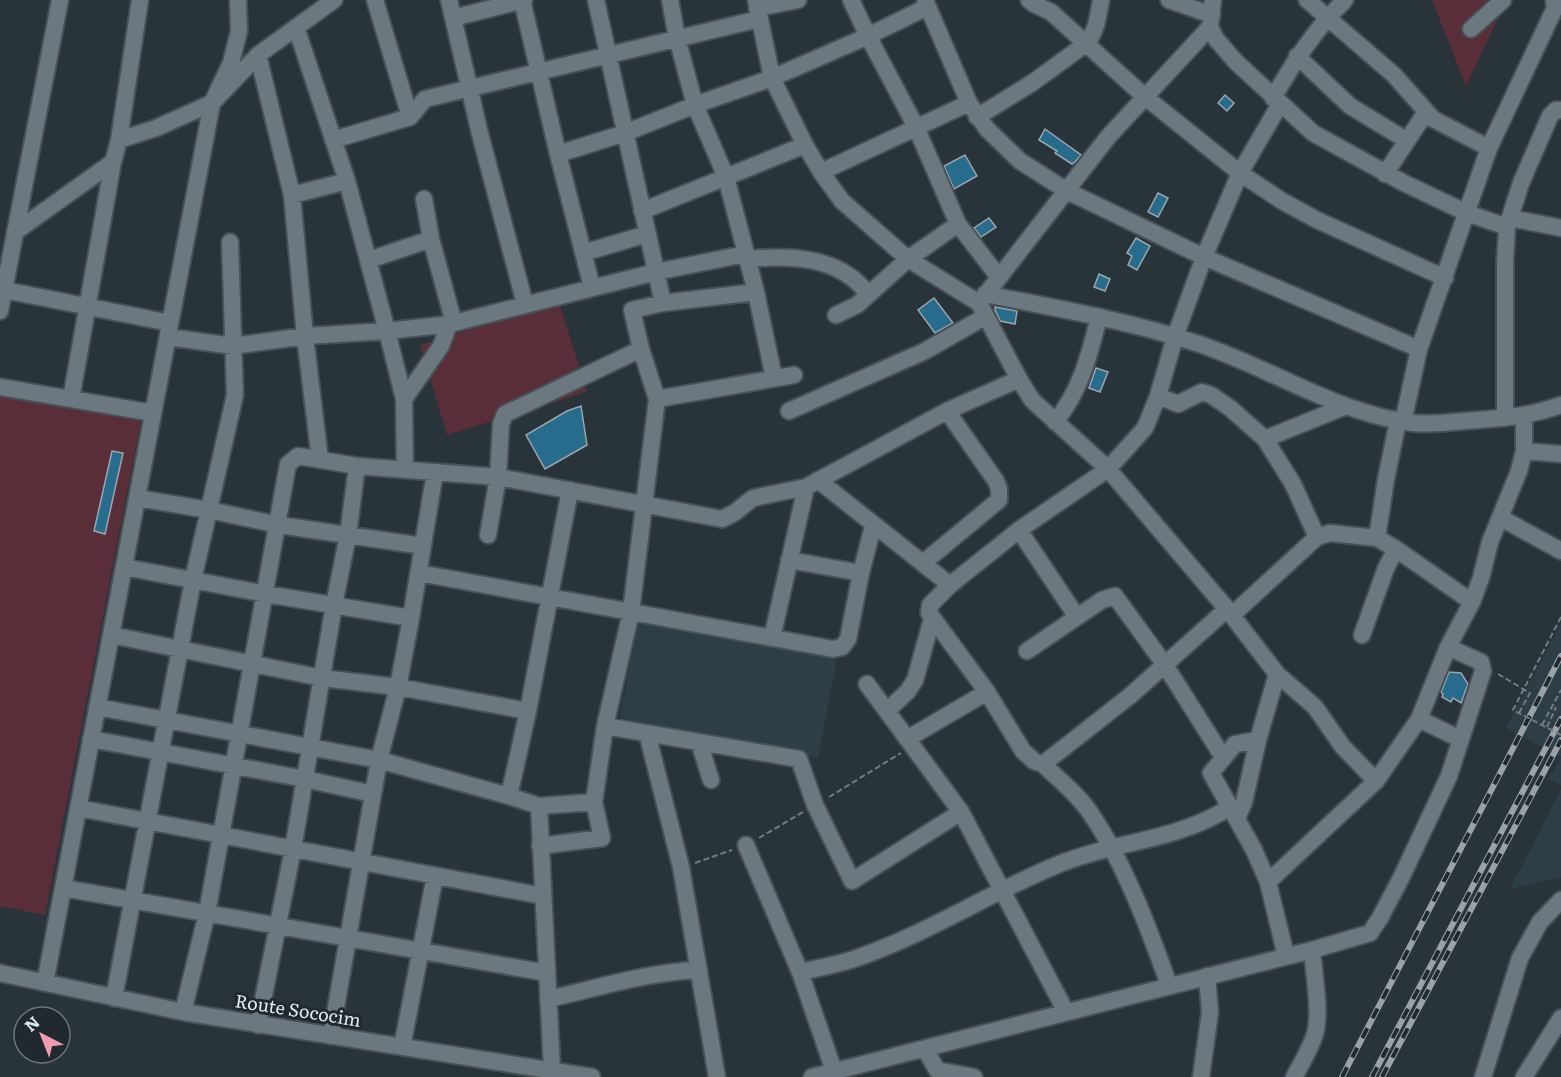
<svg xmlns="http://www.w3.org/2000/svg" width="1561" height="1077" font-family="Literata,serif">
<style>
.built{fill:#2d3e47}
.green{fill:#592e39}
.building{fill:#286c8d;stroke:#9aa6ae;stroke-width:1.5}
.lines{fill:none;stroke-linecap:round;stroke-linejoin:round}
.minor-casing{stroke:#475056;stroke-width:20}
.path{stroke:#727b81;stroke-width:2;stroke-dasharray:6 3;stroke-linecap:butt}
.minor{stroke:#6c787f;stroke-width:16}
.rail-casing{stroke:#9aa2a7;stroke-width:6}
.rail{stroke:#1f292f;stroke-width:4;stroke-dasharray:11;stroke-linecap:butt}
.path-bridge{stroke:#727b81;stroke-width:2;stroke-dasharray:6 3;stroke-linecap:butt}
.labels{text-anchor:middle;stroke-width:6;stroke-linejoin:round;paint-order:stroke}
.street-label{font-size:18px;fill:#e1e8ec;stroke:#1f292f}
</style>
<rect width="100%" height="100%" fill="#29333a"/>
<path class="built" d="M638 622 837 658 818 758 619 721Z
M1561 623V757L1506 728Z
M1561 758V785L1548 779Z
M1561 789V877L1510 889Z"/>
<path class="green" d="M1432 0H1507L1466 86Z
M559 302 587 392 447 435 420 345Z
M0 393 141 420 45 915 0 906Z"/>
<path class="building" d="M1225 95 1234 103 1227 111 1218 103Z
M1045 129 1081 155 1075 162 1072 164 1055 153 1057 151 1039 140Z
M965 155 977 176 954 189 944 166Z
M1158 193 1168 198 1158 217 1148 212Z
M989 218 996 227 981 237 974 228Z
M1136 238 1150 246 1137 270 1128 265 1132 256 1127 253Z
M1099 274 1110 279 1105 291 1094 287Z
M934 298 953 323 935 333 918 310Z
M995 307 1017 311 1015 324 1000 321 995 310Z
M1096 368 1108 372 1100 392 1089 388Z
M581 406 587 445 545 469 526 435 567 411Z
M112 451 123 453 105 534 94 531Z
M1449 672 1461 673 1468 684 1461 703 1453 698 1451 702 1442 697 1443 694 1441 692Z"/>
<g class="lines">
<g class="minor-casing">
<path id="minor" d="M375 0 410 117
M449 0 480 134 525 304
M522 0 558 154 592 287
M596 0 663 303
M670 0 677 38 695 105 726 177 756 292 774 378
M756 0 772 78 805 145 821 172 842 201 908 259 979 303 1019 379 1032 400 1108 469 1227 609 1277 674 1315 707 1343 747 1376 781
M851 0 868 36 916 127 958 224 998 276
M925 0 969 103 987 129 1020 161 1067 191 1204 257 1419 349
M1029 0 1034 4 1051 12 1144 96 1240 173 1282 201 1317 220 1445 278
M1169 0 1212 15
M1307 0 1394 75 1433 119 1489 148
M757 8 798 0
M453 18 524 0
M296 27 347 181 387 331 404 399 405 469
M1210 27 1216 39 1236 62 1313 133 1404 183 1467 213 1507 227
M1471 29 1503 0
M258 55 292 195 305 336 320 460
M1297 56 1350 106 1406 140
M1273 98C1294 62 1315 29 1345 0
M977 117 1032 83 1087 43C1097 30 1098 16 1101 0
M119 140 156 128 212 103 258 55 334 0
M333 140 410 117 425 99 759 19
M558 154 625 133 695 105 772 78 868 36 927 7
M821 172 969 103
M1385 174 1426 112
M292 195 347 181
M642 211 805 145
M1510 218 1561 228
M15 232 113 162
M583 253 647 234
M747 259C791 255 839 256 868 294
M369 260 431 239
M0 289 170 323
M985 294C1055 308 1125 320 1193 342 1263 364 1327 408 1400 421 1425 426 1451 422 1477 420 1506 418 1534 415 1561 405
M980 302 1108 137 1210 27 1213 0
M0 311 60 0
M836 315 857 305 908 259 958 224
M168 337 233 346 305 336 387 331 450 324 656 272 745 254
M0 387 153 413
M1158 396 1178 404 1202 392 1211 395 1230 408 1265 439 1293 484 1317 537
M71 399 113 162 119 140 140 0
M404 399 441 346 452 316 431 239 424 199
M657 399 794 375
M789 411 925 351 986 316
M1505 418V262L1507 227 1521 183 1550 116 1556 110H1561
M1055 422C1081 390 1089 356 1099 317
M1403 422 1419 349 1489 148 1555 8 1554 0
M1265 439 1346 406
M1524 451 1561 454
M818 480 950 585
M137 498 209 510 279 525 423 546
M1501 518 1561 551
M1019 530 1077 617
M488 535 498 477 501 424 505 414 641 349
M1377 538 1386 479 1398 421
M789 560 861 573
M923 563 999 500V489L996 481 947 411
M124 567 266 594 411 618
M419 573 833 649 842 647 848 639 861 573 873 526
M1232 615 1317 537 1330 533 1377 538 1396 549 1472 602
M111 635 322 678 398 687 528 711
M1362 635 1386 568 1396 549
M772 638 806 487
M1027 651 1102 600 1115 596 1165 665 1223 757
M867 684 961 812 1066 1012
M97 707 379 760 509 796 539 806 594 802
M887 711 908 691 915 680 932 619
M1419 719 1460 739
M605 726 799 759 815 805 852 881 961 812
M647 733 681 867 717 1077
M91 739 305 779 373 794
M907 739 987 692
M1258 740 1235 744 1211 773 1254 850 1268 882 1286 956
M699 742 711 780
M1043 764 1131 695 1227 609
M509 796 528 711 570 490
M539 806 552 1070
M78 808 543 896
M1237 818 1244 802 1258 740 1277 674
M746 845 800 972 834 1071
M540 846 602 838 594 802 605 726 631 612 657 399 641 349 632 310 663 303 756 292
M1268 882 1376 781 1419 719 1448 647 1472 602 1481 578 1490 542 1519 471 1524 451V415
M63 888 547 973
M800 972C818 968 836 965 854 959 923 936 989 893 1057 865 1114 841 1178 841 1230 807
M0 973 183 1012 592 1077
M45 983 212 103 231 63 239 31 238 0
M1169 985C1149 929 1125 864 1091 814 1079 795 1059 780 1043 764L1034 761 1023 751 987 692 929 613 930 605 950 585 1019 530 1108 469 1145 428 1158 396 1175 337 1204 257 1240 173 1280 104
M114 998 193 580 235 395 230 242
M548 999C598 988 647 972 699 970
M183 1012 207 913 288 464 298 456 357 466 498 477 722 519 734 513 753 498 806 487 947 411 1019 379
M258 1025 293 849 334 605 348 535 357 466
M331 1036 379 760 398 687 411 618 435 472
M402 1047 435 876
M925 1049 937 1070 974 1077
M812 1077 1312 950 1370 933 1380 918 1402 876 1449 776 1483 671 1481 662 1448 647
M1201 1077 1210 1012 1207 976
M1294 1077C1302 1062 1312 1047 1316 1030 1320 1007 1314 974 1312 950
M1483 1077 1520 958 1540 922 1561 900
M1524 1077 1561 1018"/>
</g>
<path class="path" d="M1498 674 1530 693 1519 713
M1542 725 1561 690
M1547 727 1556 707
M829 797 901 753
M759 838 803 812
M695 863 732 850"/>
<use href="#minor" class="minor"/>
<g class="rail-casing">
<path id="rail" d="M1342 1077 1561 656
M1372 1077 1561 719
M1382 1077 1561 740"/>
</g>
<use href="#rail" class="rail"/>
<path class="path-bridge" d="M1561 617 1513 710 1561 735"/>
</g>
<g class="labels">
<g class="street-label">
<text transform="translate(298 1011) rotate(9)" y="6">Route Sococim</text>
</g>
</g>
<g transform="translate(42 1035) rotate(318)"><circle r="28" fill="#1f292f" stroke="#6d757b" stroke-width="1.5"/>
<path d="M0-4.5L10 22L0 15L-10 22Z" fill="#f29aae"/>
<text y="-9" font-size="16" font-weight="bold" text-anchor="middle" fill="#e1e8ec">N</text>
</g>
</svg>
